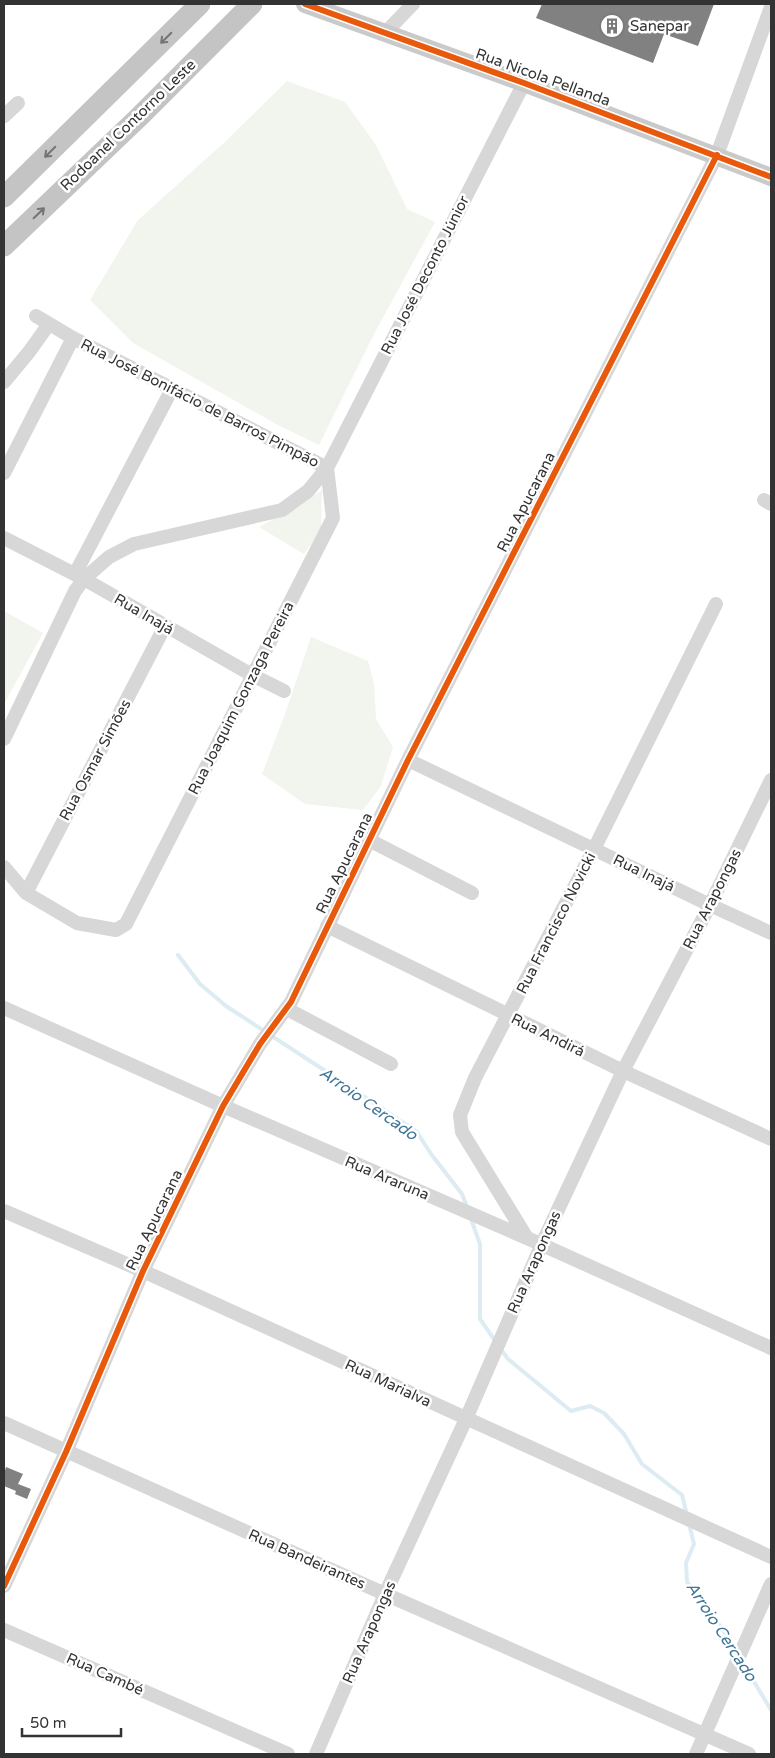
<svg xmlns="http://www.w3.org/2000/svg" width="775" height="1758" font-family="'Varela Round',sans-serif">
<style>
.green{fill:#f1f5ed}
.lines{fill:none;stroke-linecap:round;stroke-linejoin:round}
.stream{stroke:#ddebf3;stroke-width:4}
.building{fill:#818181}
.minor{stroke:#d7d7d7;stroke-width:14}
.major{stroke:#cacaca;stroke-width:18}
.highway{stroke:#c4c4c4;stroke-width:21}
.cycleway-casing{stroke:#fff;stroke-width:9}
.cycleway{stroke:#e8590c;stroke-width:6}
.oneway{stroke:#747474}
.labels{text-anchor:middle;stroke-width:5;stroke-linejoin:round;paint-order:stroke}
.poi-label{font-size:15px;fill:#333;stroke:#fff;text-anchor:start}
.street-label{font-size:15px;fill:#333;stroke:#fff}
.water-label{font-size:16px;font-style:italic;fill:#3f7597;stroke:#fff}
</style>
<rect width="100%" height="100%" fill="#fff"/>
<path class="green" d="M287 81 345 102 376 145 407 209 435 222 372 338 319 445 276 424 133 343 90 300 138 220 227 140Z
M322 490 321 530 304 554 259 527 289 511Z
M4 611 43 633 4 704Z
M311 637 368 661 374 684 376 719 393 747 381 786 363 810 305 804 262 774 285 714Z"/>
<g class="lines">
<path class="stream" d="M178 955 200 984 226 1006 327 1072 417 1132 431 1154 462 1194 467 1207
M471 1219 480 1244V1319L496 1342
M500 1348 508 1359 571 1411 590 1406 604 1413 624 1434 642 1464 682 1495 687 1515
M689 1524 694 1544 686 1563 687 1582 729 1638 737 1652
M741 1660 771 1710"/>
</g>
<path class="building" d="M542 4H714L698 46 664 34 653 63 536 18Z
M6 1467 23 1474 18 1484 31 1489 27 1499 15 1494 16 1491 4 1486V1474Z"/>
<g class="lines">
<path class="minor" d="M385 33 413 4
M4 116 18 103
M36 316 73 338 327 468
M4 382 29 352 49 324
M4 473 73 338
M764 500 771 504
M4 538 84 579 252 675 284 691
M75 574 172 389
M4 739 75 591 84 579 109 557 134 544 282 510 308 491 327 468 524 83
M408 760 710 905 771 933
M369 840 472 893
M4 867 26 893 77 923 116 930 126 924 333 518 327 468
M26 893 165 626
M327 926 623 1071 771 1139
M4 1008 223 1106 527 1238 771 1348
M287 1009 391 1064
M4 1211 143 1271 771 1557
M527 1238 462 1132 460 1115 475 1078 594 849 716 604
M4 1423 385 1594 749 1754
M4 1586 66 1452 143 1271 223 1106 260 1044 291 1002 408 760 717 155 771 7
M4 1630 288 1754
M316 1754 385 1594 466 1419 541 1246 623 1071 710 905 771 780
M696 1754 771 1584"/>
<path class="major" d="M305 4 524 83 771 177"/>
<path class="highway" d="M4 197 200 4
M4 246 139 117 252 4"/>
<g class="cycleway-casing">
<path id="cycleway" d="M305 4 524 83 771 177
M4 1586 66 1452 143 1271 223 1106 260 1044 291 1002 408 760 717 155"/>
</g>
<use href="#cycleway" class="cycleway"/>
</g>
<defs><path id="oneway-shaft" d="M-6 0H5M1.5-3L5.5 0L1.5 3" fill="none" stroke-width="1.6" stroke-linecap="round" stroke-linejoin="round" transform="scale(1.25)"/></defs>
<g class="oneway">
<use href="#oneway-shaft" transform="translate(166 38) rotate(135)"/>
<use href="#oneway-shaft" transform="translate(50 152) rotate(135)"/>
<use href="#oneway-shaft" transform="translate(39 213) rotate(-44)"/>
</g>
<defs>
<g id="building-ring" transform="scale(1.25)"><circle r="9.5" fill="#fff" stroke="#7a7a7a" stroke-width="1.5"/><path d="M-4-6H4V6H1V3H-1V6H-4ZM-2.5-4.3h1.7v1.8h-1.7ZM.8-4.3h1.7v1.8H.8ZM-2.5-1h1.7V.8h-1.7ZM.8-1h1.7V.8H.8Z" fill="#7a7a7a"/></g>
</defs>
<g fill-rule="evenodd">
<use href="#building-ring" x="612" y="26"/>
</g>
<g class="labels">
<g class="poi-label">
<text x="630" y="31">Sanepar</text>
</g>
<g class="street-label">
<text transform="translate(543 77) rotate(20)" y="5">Rua Nicola Pellanda</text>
<text transform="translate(128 125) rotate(-44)" y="5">Rodoanel Contorno Leste</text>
<text transform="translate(425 275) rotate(-63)" y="5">Rua José Deconto Júnior</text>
<text transform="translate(200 403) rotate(27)" y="5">Rua José Bonifácio de Barros Pimpão</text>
<text transform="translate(526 502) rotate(-63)" y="5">Rua Apucarana</text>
<text transform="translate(144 614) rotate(30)" y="5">Rua Inajá</text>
<text transform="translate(241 698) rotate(-63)" y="5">Rua Joaquim Gonzaga Pereira</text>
<text transform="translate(95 760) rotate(-62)" y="5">Rua Osmar Simões</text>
<text transform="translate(344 863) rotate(-64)" y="5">Rua Apucarana</text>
<text transform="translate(644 873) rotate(26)" y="5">Rua Inajá</text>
<text transform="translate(712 899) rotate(-63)" y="5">Rua Arapongas</text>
<text transform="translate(556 923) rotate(-63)" y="5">Rua Francisco Novicki</text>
<text transform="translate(548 1035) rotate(26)" y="5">Rua Andirá</text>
<text transform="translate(387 1178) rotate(23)" y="5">Rua Araruna</text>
<text transform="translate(154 1220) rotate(-64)" y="5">Rua Apucarana</text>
<text transform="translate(534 1262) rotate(-66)" y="5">Rua Arapongas</text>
<text transform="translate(388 1383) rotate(25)" y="5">Rua Marialva</text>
<text transform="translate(307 1559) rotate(24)" y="5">Rua Bandeirantes</text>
<text transform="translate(369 1632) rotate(-66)" y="5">Rua Arapongas</text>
<text transform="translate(105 1674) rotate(24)" y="5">Rua Cambé</text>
</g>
<g class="water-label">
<text transform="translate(369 1103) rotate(35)" y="6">Arroio Cercado</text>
<text transform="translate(722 1631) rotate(57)" y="6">Arroio Cercado</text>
</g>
</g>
<rect width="775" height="1758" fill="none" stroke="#333333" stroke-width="10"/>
<path d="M22 1728v8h99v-8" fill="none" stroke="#333333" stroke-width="2.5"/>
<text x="30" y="1728" font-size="15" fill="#333333" stroke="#ffffff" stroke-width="4" paint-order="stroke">50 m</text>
</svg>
